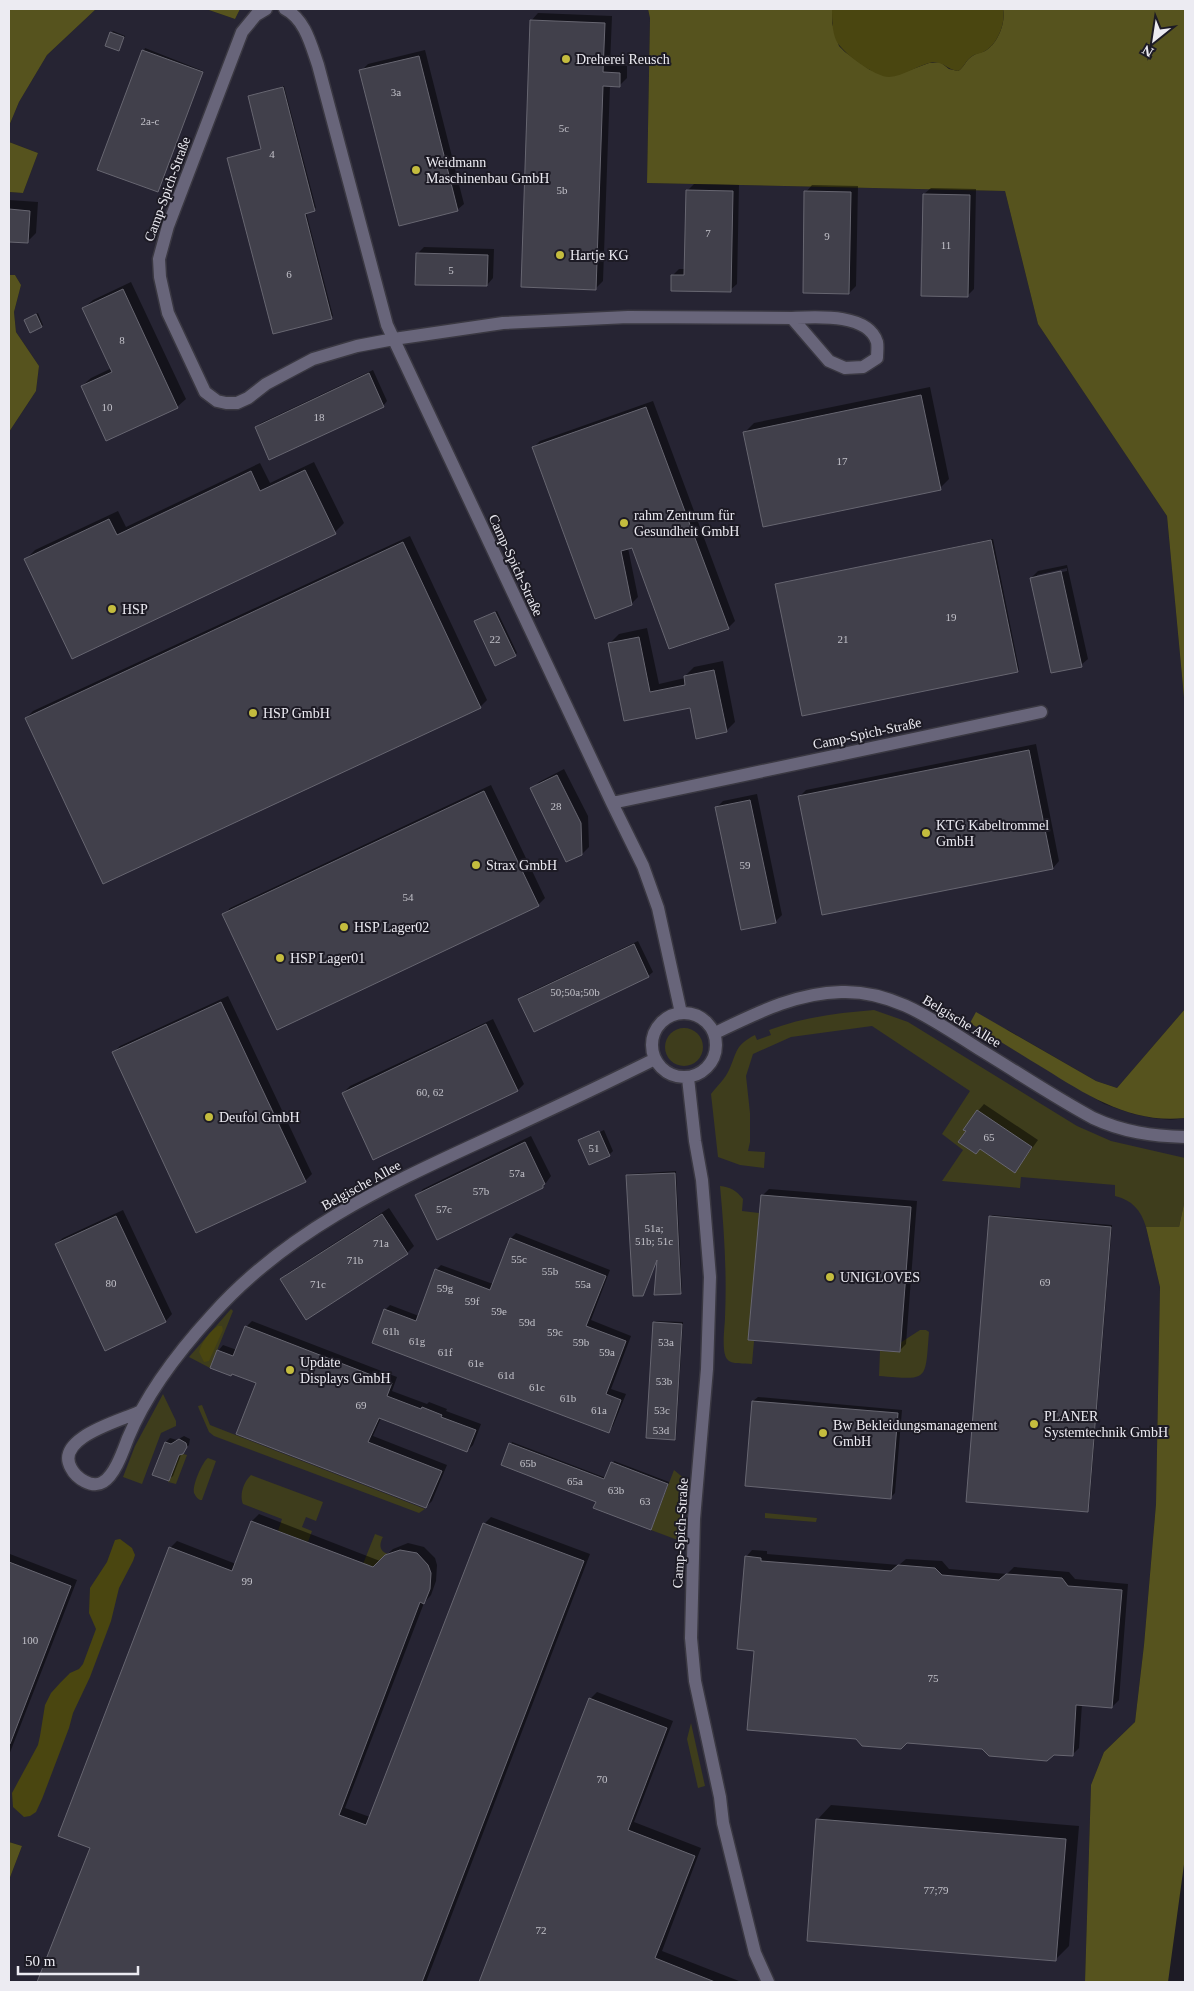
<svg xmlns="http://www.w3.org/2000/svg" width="1194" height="1991" font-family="Georgia,serif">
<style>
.built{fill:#262433}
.green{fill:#3e3d1c}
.forest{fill:#56531e}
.water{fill:#4a4610}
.shadow{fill:#0007;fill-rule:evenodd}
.building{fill:#41404b;stroke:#676671}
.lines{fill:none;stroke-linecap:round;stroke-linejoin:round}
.minor-casing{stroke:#3a3842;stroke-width:15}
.minor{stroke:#68657a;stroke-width:12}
.poi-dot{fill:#c4bc3e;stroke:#1d1b25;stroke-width:2}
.labels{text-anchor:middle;stroke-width:4;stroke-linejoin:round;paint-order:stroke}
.number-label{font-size:11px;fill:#c1c0c8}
.poi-label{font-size:14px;fill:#ecebf2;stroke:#1d1b25;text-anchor:start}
.street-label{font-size:14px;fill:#ecebf2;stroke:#1d1b25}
</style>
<rect width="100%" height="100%" fill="#1d1b25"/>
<path class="built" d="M96 9H206L235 19 240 9H648L650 18 647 183 1005 191 1038 324 1167 516 1185 708V1009L1117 1088 1096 1081 1008 1030 970 1023 1104 1104 1133 1114 1152 1118 1171 1120 1185 1118V1199L1179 1227H1146L1160 1287 1156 1504 1144 1645 1135 1722 1104 1752 1091 1785 1085 1982H9V1880L22 1846 9 1842V432L36 391 39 366 16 332 14 312 21 285 15 275H9V192L23 193 38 153 9 142V126L19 102 47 55Z"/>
<path class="green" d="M874 1010 908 1022 1077 1126 1111 1141 1185 1158V1199L1179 1227H1146C1141 1210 1132 1200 1115 1196V1185L1021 1177 1020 1188 942 1181 963 1150 942 1134 970 1091 872 1026 791 1037 753 1054 746 1076 750 1113V1142L748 1151 765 1152 764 1168 740 1165 718 1157 711 1094C717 1086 725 1079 729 1070 737 1052 735 1045 755 1035L757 1040 771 1035 769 1030C804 1017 838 1013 874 1010Z
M665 1047a19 19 0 1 1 38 0a19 19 0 1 1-38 0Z
M720 1186C730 1187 736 1190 743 1199L742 1211 759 1213 749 1340 754 1341 752 1364C745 1363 731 1365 727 1359 721 1351 725 1326 725 1317 727 1273 724 1229 720 1186Z
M231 1309 233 1311 210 1368 189 1357Z
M920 1330H926L929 1332C925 1382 929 1380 879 1376L880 1351 900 1352V1343Z
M163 1394 176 1421V1426L161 1433 142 1484 123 1477 135 1446Z
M202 1405 210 1425 425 1509 419 1513 214 1436 209 1432 199 1409 198 1406Z
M183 1454 187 1455 176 1484 168 1482 179 1455Z
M208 1458 216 1461 202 1500H200C197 1498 196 1497 194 1493 192 1486 202 1462 208 1458Z
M674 1470 686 1480 683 1542 651 1530Z
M251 1475 323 1502 316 1521 306 1517 302 1527 312 1531 308 1542 278 1531 282 1519 243 1504C239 1495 244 1481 251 1475Z
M765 1513 817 1518 816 1522 765 1518Z
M375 1534 383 1537C379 1544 379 1551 388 1554L375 1568 363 1564Z
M691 1723 705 1786 698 1788 687 1739Z"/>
<path class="forest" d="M9 9H96L47 55 19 102 9 126Z
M206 9H240L235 19Z
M648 9H832V23L839 46 845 52 870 70 902 73 929 63 940 62 949 69 958 71C964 68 965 61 971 57 976 53 980 53 985 51 998 44 1006 22 1003 9H1185V708L1167 516 1038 324 1005 191 647 183 650 18Z
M9 142 38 153 23 193 9 192Z
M9 275H15L21 285 14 312 16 332 39 366 36 391 9 432Z
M1185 1009V1118C1132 1124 1088 1096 1045 1069 1020 1054 995 1038 970 1023L976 1012 1096 1081 1117 1088Z
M1185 1199V1857L1168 1982H1085L1091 1785 1104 1752 1135 1722 1144 1645 1156 1504 1160 1287 1146 1227H1179Z
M9 1842 22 1846 9 1880Z"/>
<path class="water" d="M832 9H1003C1006 22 998 44 985 51 980 54 976 53 971 57 965 61 964 68 958 71 948 70 944 62 933 62 918 65 904 76 889 77 875 77 841 52 836 40 832 30 832 19 832 9Z
M218 1326H222L223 1330 209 1361 204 1362 199 1352C201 1343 210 1331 218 1326Z
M120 1539 132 1548 135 1555 133 1561 119 1588 111 1621 90 1677 73 1713 69 1728 42 1799 36 1812 30 1816 24 1817 13 1807 12 1793 38 1745 40 1736 45 1705 51 1693 61 1682 70 1673 79 1669 83 1664 96 1629 89 1613 90 1588 107 1562 115 1540Z"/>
<path class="shadow" d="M538 13 612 16 610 65 627 66V78L619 86 610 85 603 281 596 288 531 21Z
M113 31 125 36 119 49 111 33Z
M145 48 203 71 159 189 99 169Z
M425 50 464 204 457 210 361 71 368 64Z
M284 86 316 208 306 212 333 316 331 317 228 159 262 148 249 97Z
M694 184 739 185 737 284 730 290 673 275 679 269H686L687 191Z
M812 185 858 186 856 286 849 293 806 192Z
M931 188 976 189 974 289 967 296 924 194Z
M9 200 38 202 36 233 27 242 9 241Z
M424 247 494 249 493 278 487 285 417 254Z
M131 282 186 399 177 407 82 386 91 378 112 368 84 308 93 300Z
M38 313 43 325 42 326 27 319Z
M373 370 387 401 383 406 256 427 261 423Z
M930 387 949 479 940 488 744 433 754 423Z
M653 401 735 621 728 628 632 546 628 548 638 597 631 604 533 448 540 441Z
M314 462 344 523 335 532 26 559 35 550 118 511 126 527 260 463 270 483Z
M410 536 487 700 480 707 26 718 33 711Z
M993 539 1019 669 1018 671 777 584Z
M1067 565 1088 659 1081 665 1031 578 1038 571ZM1067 568V571L1037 577V575Z
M497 611 517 653 515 655 477 620Z
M647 628 659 684 685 678V676L694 667 723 661 735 722 726 731 691 706 625 719 610 643 619 634Z
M1036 744 1059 861 1053 868 799 797 806 790Z
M564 769 588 816 589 847 582 854 532 789 539 782Z
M491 785 545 898 538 905 224 915 230 908Z
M757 794 782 915 775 922 717 807 723 801Z
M638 941 653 972 648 976 520 999 524 995Z
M228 996 312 1174 305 1181 113 1053 120 1046Z
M493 1019 524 1084 518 1090 343 1093 350 1086Z
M984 1104 1038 1140 1015 1172 981 1148 976 1153 978 1111Z
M604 1130 613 1151 609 1155 579 1141 583 1137V1140Z
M531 1136 551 1176 543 1187 417 1195 423 1189Z
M676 1171 682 1291 681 1293 657 1259 643 1295 627 1176 629 1174Z
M769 1189 917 1201 906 1344 899 1351 762 1196Z
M389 1208 414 1246 407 1253 281 1279 288 1273Z
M123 1210 172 1314 166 1321 105 1349 56 1244 63 1238Z
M992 1215 1112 1225 1089 1509 1087 1511 990 1217Z
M516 1233 610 1270 591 1320 631 1336 611 1389 626 1394 613 1426 608 1432 385 1310 390 1305 419 1316 436 1270 441 1265 493 1284 511 1238Z
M252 1321 397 1377 392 1391 427 1404 429 1402 447 1409 446 1411 481 1424 473 1445 467 1451 381 1418 373 1436 447 1465 432 1501 426 1507 257 1382 218 1351 223 1345 237 1350 246 1327Z
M656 1321 683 1322 676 1437 675 1439 654 1323Z
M758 1397 902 1410 895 1493 891 1497 753 1401Z
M184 1436 190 1439 189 1445 182 1452 173 1476 168 1480 166 1442 170 1438 177 1440Z
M512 1442 606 1478 614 1461 669 1482 652 1526 597 1501 502 1464Z
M259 1514 380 1561 393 1549 408 1543 424 1547 435 1558 437 1565 436 1581 431 1595 424 1603 345 1808 370 1817 484 1524 491 1517 590 1554 426 1982H38L91 1847 170 1548 177 1541 236 1564 252 1521Z
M752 1550 767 1551V1554L899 1565 906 1559 942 1561 949 1569 1007 1574 1014 1567 1069 1572 1075 1579 1128 1584 1119 1700 1112 1707 1082 1704 1079 1748 1072 1755 983 1748 755 1650 746 1557Z
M10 1554 77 1580 9 1755V1555Z
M597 1692 673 1721 634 1822 701 1848 662 1951 739 1981V1982H481L590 1699Z
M831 1805 1079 1826 1069 1946 1055 1960 818 1819Z"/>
<path class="building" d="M530 20 605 23 603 72 620 73V87L603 86 596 290 521 287Z
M110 32 124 37 119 51 105 46Z
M142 50 203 72 158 192 97 170Z
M419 56 458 211 399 226 359 70Z
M283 87 315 211 305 214 332 319 273 334 227 158 261 149 248 96Z
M686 190 733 191 731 292 671 291V275H684Z
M804 191 851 192 849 294 803 293Z
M923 194 970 195 968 297 921 296Z
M9 209 30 211 28 243 9 242Z
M416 253 488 255 487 286 415 285Z
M123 289 178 408 106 441 81 386 112 372 82 308Z
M36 314 42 327 30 333 24 320Z
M369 373 384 407 269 460 255 427Z
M921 395 941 490 763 527 743 432Z
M646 407 729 629 669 649 632 548 621 551 632 605 595 619 532 447Z
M305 470 336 534 72 659 24 559 109 519 117 535 251 471 260 491Z
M991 540 1018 672 802 716 775 584Z
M403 542 481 708 103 884 25 718Z
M1061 571 1082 667 1051 673 1030 578Z
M495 612 516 656 495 666 474 621Z
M639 637 650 692 685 685 684 676 714 670 727 732 696 739 690 708 624 721 608 643Z
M1029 750 1053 869 822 915 798 796Z
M557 775 581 823 582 855 566 862 530 788Z
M484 791 539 906 277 1030 222 914Z
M750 800 776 923 741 930 715 807Z
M634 944 649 977 534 1032 518 999Z
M221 1002 306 1182 196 1233 112 1052Z
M486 1024 518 1091 373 1160 342 1093Z
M977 1110 1032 1147 1015 1173 980 1149 976 1154 958 1142 966 1131 963 1130Z
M599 1131 610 1156 589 1165 578 1140Z
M525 1142 545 1184 543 1185V1188L437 1240 415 1195Z
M675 1173 681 1294 654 1295 657 1260 643 1296H633L626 1175Z
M761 1195 911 1207 900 1352 748 1340Z
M382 1214 408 1254 306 1320 280 1279Z
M116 1216 166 1322 105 1351 55 1244Z
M989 1216 1111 1227 1088 1512 966 1502Z
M510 1238 606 1276 586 1326 626 1341 606 1394 621 1400 609 1433 372 1343 384 1309 416 1321 435 1269 490 1290Z
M653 1322 682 1324 675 1440 646 1438Z
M245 1326 392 1383 387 1396 421 1409 422 1407 442 1415 441 1417 476 1430 467 1452 379 1418 368 1442 442 1471 426 1508 236 1434 256 1383 232 1374 231 1376 210 1368 217 1350 233 1356Z
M752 1401 898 1413 891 1499 745 1486Z
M179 1439 186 1443 187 1447 183 1454 179 1455 169 1481 152 1475 165 1442 171 1444Z
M509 1443 604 1479 611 1462 668 1484 651 1530 593 1508 596 1502 501 1465Z
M251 1521 373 1567 385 1555 400 1550 417 1553 428 1565 431 1573 430 1589 424 1604 420 1602 339 1815 366 1825 483 1523 584 1561 422 1982H37L90 1848 58 1836 169 1547 232 1571Z
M745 1556 761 1558V1561L891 1571 898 1565 935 1568 942 1575 999 1580 1006 1574 1062 1578 1068 1586 1122 1590 1112 1708 1076 1705 1073 1756 1054 1755 1047 1761 989 1756 982 1749 907 1743 901 1749 862 1746 856 1739 747 1730 754 1651 737 1649Z
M9 1562 71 1586 10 1744 9 1743Z
M589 1698 667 1728 628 1830 695 1856 655 1958 715 1982H479Z
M816 1819 1066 1839 1056 1961 807 1941Z"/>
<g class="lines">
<g class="minor-casing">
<path id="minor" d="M266 9 256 15 242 32 168 226 159 259 160 277 168 313 205 392 217 401 226 403H237L248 398 266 384 313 359 357 346 394 339 503 323 628 317 792 318 829 361 845 368 863 367 877 358C877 353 878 347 877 342 868 313 816 317 792 318
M285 9C305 19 311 45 318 65L387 325 612 803 643 866 658 908 681 1013
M612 803 1041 712
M652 1045a32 32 0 1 1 64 0a32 32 0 1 1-64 0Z
M715 1033C755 1014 795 993 841 992 894 990 936 1022 979 1049 1017 1072 1054 1097 1093 1118 1123 1132 1152 1136 1185 1137
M688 1078 695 1141 702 1180 710 1277 707 1369 694 1519 691 1638 695 1681 720 1797 723 1823 755 1953 768 1982
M139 1412C120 1421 54 1438 71 1468 76 1478 92 1489 103 1482 115 1475 123 1451 128 1438 147 1392 179 1351 212 1315 285 1233 382 1187 480 1142 539 1115 597 1088 655 1059"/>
</g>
<use href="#minor" class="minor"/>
</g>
<g class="poi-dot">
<circle cx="566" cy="59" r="5"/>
<circle cx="416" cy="170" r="5"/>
<circle cx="560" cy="255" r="5"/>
<circle cx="624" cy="523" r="5"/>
<circle cx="112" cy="609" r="5"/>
<circle cx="253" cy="713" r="5"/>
<circle cx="926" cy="833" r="5"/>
<circle cx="476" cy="865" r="5"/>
<circle cx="344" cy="927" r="5"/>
<circle cx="280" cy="958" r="5"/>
<circle cx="209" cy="1117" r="5"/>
<circle cx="830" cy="1277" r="5"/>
<circle cx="290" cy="1370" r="5"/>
<circle cx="1034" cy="1424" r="5"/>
<circle cx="823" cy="1433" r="5"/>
</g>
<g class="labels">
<g class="number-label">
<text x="396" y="96">3a</text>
<text x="150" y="125">2a-c</text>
<text x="564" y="132">5c</text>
<text x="272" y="158">4</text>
<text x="562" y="194">5b</text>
<text x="708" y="237">7</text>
<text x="827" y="240">9</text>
<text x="946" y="249">11</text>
<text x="451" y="274">5</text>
<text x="289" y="278">6</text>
<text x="122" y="344">8</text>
<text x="107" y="411">10</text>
<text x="319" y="421">18</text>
<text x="842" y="465">17</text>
<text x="951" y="621">19</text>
<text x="495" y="643">22</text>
<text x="843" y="643">21</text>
<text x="556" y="810">28</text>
<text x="745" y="869">59</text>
<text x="408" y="901">54</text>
<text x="575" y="996">50;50a;50b</text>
<text x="430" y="1096">60, 62</text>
<text x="989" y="1141">65</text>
<text x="594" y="1152">51</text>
<text x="517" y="1177">57a</text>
<text x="481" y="1195">57b</text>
<text x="444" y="1213">57c</text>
<text x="654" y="1232">51a;<tspan x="654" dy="13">51b; 51c</tspan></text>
<text x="381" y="1247">71a</text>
<text x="519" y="1263">55c</text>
<text x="355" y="1264">71b</text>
<text x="550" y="1275">55b</text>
<text x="1045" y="1286">69</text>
<text x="111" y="1287">80</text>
<text x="318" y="1288">71c</text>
<text x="583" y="1288">55a</text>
<text x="445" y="1292">59g</text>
<text x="472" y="1305">59f</text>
<text x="499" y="1315">59e</text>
<text x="527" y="1326">59d</text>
<text x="391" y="1335">61h</text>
<text x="555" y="1336">59c</text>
<text x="417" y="1345">61g</text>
<text x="581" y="1346">59b</text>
<text x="666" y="1346">53a</text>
<text x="445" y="1356">61f</text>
<text x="607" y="1356">59a</text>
<text x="476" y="1367">61e</text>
<text x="506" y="1379">61d</text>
<text x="664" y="1385">53b</text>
<text x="537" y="1391">61c</text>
<text x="568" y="1402">61b</text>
<text x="361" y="1409">69</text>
<text x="599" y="1414">61a</text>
<text x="662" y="1414">53c</text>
<text x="661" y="1434">53d</text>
<text x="528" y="1467">65b</text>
<text x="575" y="1485">65a</text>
<text x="616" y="1494">63b</text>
<text x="645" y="1505">63</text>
<text x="247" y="1585">99</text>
<text x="30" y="1644">100</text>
<text x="933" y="1682">75</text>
<text x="602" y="1783">70</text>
<text x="936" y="1894">77;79</text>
<text x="541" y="1934">72</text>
</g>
<g class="poi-label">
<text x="576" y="64">Dreherei Reusch</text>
<text x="426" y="167">Weidmann<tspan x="426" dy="16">Maschinenbau GmbH</tspan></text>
<text x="570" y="260">Hartje KG</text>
<text x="634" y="520">rahm Zentrum für<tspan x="634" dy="16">Gesundheit GmbH</tspan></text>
<text x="122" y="614">HSP</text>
<text x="263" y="718">HSP GmbH</text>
<text x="936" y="830">KTG Kabeltrommel<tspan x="936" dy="16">GmbH</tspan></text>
<text x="486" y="870">Strax GmbH</text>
<text x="354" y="932">HSP Lager02</text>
<text x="290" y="963">HSP Lager01</text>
<text x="219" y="1122">Deufol GmbH</text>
<text x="840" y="1282">UNIGLOVES</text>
<text x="300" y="1367">Update<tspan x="300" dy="16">Displays GmbH</tspan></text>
<text x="1044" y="1421">PLANER<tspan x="1044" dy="16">Systemtechnik GmbH</tspan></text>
<text x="833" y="1430">Bw Bekleidungsmanagement<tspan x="833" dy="16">GmbH</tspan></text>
</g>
<g class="street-label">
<text transform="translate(167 189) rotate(-70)" y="5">Camp-Spich-Straße</text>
<text transform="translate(516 565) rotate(65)" y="5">Camp-Spich-Straße</text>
<text transform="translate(867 733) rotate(-12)" y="5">Camp-Spich-Straße</text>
<text transform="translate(962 1021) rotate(31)" y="5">Belgische Allee</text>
<text transform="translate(361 1185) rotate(-29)" y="5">Belgische Allee</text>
<text transform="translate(680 1533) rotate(-87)" y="5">Camp-Spich-Straße</text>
</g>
</g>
<rect width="1194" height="1991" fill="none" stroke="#ecebf2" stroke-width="20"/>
<g transform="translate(1154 40) rotate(210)" stroke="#1d1b25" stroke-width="4" paint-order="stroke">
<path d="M0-4L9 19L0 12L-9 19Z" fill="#ecebf2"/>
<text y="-8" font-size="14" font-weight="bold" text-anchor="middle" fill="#ecebf2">N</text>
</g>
<path d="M18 1966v8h120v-8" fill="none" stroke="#ecebf2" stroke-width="2.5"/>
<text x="25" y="1966" font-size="15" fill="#ecebf2" stroke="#1d1b25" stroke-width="4" paint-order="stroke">50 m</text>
</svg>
